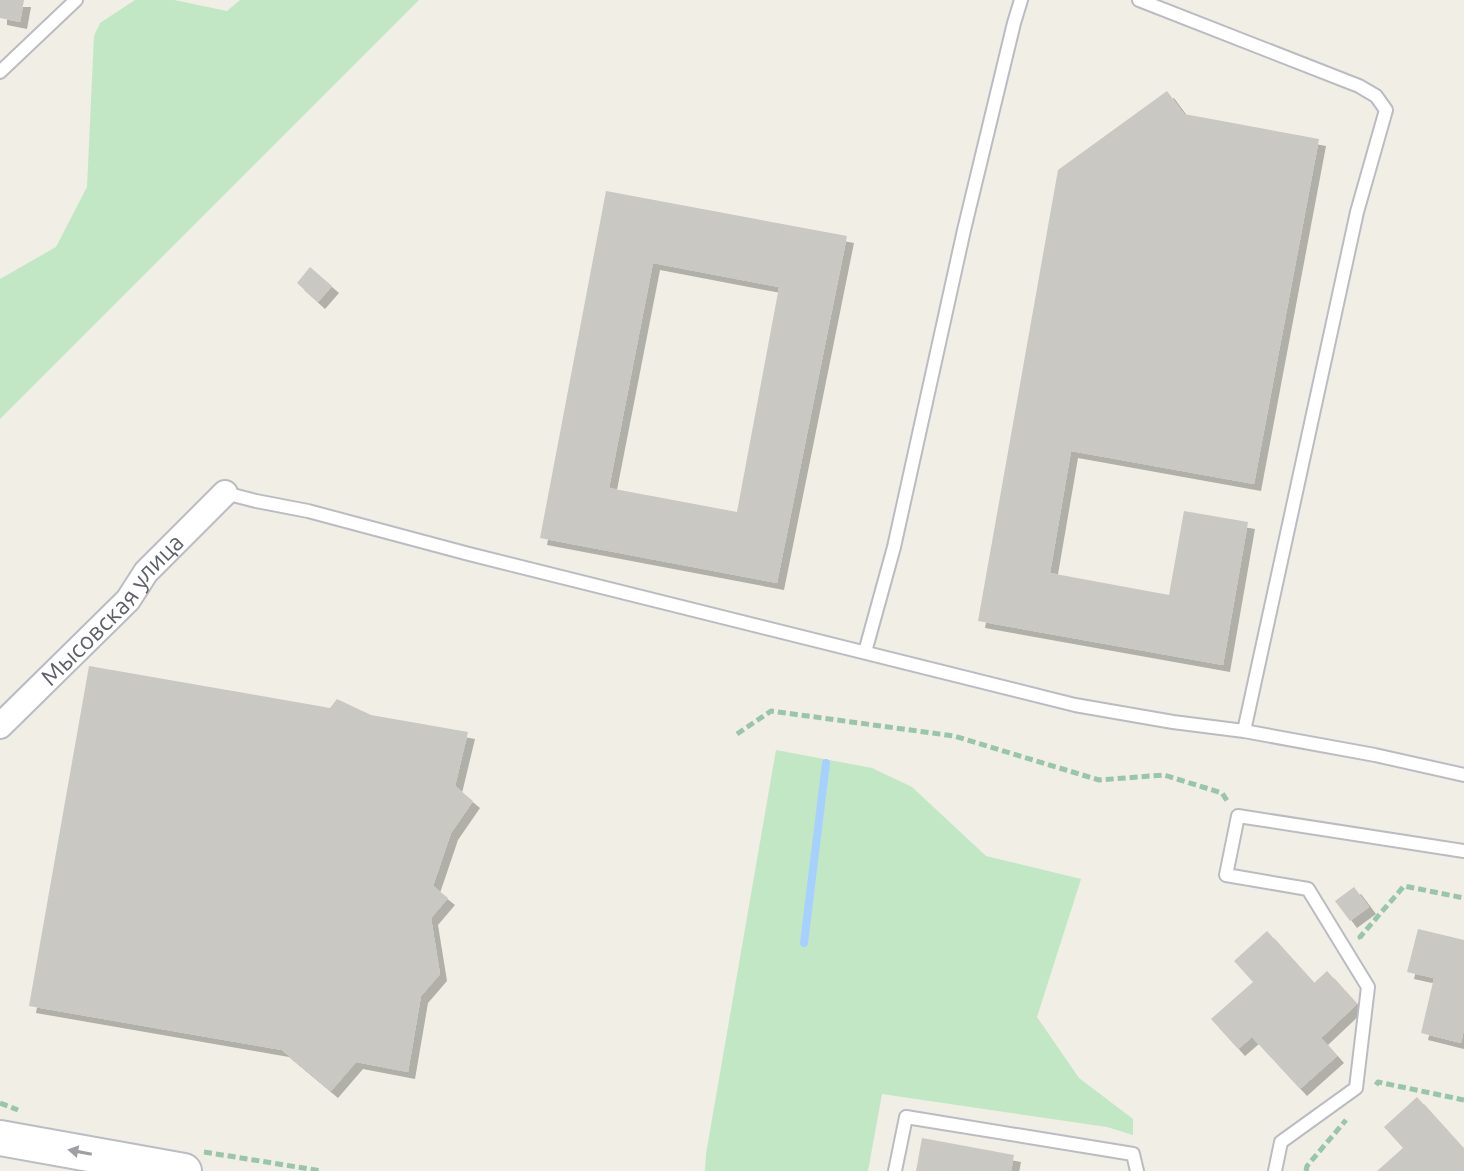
<svg xmlns="http://www.w3.org/2000/svg" width="1464" height="1171" font-family="Ubuntu,sans-serif">
<style>
.green{fill:#c1e7c4}
.lines{fill:none;stroke-linecap:round;stroke-linejoin:round}
.stream{stroke:#a6d1ff;stroke-width:8}
.building{fill:#cac8c2;fill-rule:evenodd;filter:url(#shadow)}
.service-casing{stroke:#babcc1;stroke-width:16}
.minor-casing{stroke:#babcc1;stroke-width:28}
.secondary-casing{stroke:#babdc3;stroke-width:38}
.path{stroke:#99c6a9;stroke-width:5;stroke-dasharray:8 4;stroke-linecap:butt}
.service{stroke:#fff;stroke-width:12}
.minor{stroke:#fff;stroke-width:24}
.secondary{stroke:#fff;stroke-width:34}
.oneway{fill:#9ea0a3}
.labels{text-anchor:middle;stroke-width:8;stroke-linejoin:round;paint-order:stroke}
.street-label{font-size:24px;fill:#5d6066;stroke:#fff}
</style>
<defs>
<filter id="shadow"><feDropShadow dx="7" dy="7" stdDeviation="0" flood-color="#0004"/></filter>
</defs>
<rect width="100%" height="100%" fill="#f0eee5"/>
<path class="green" d="M135 0H174L227 11 240 0H419L0 419V279L56 247 87 187 94 36 100 23Z
M776 750 872 768 912 787 986 856 1081 879 1037 1017 1079 1078 1133 1119V1135L1107 1127 882 1094 868 1171H705L706 1154Z"/>
<g class="lines">
<path class="stream" d="M804 943 826 763"/>
</g>
<path class="building" d="M0 0H24L20 22 0 18Z
M1167 91 1184 114 1319 139 1254 484 1071 451 1050 573 1169 595 1184 511 1248 522 1223 665 978 621 1058 170Z
M606 191 847 236 777 583 540 538ZM653 263 779 287 737 512 609 488Z
M310 267 332 286 318 302 297 283Z
M89 666 330 708 337 699 371 715 468 732 455 786 473 801 451 833 433 886 448 898 431 918 440 974 421 996 408 1072 356 1062 331 1091 282 1050 29 1006Z
M1354 887 1369 907 1350 921 1335 901Z
M1418 929 1464 940V1029L1461 1043 1421 1033 1434 978 1407 972Z
M1267 931 1314 983 1327 971 1357 1004 1321 1038 1337 1056 1300 1089 1252 1037 1238 1049 1211 1019 1253 982 1234 961Z
M1417 1097 1464 1149V1171H1377L1403 1148 1384 1127Z
M922 1138 1014 1155 1011 1171H916Z"/>
<g class="lines">
<g class="service-casing">
<path id="service" d="M1139 0 1359 86 1376 96 1386 110 1357 212 1244 731
M0 72 76 0
M225 493 256 501 308 511 469 554 1075 705 1173 722 1244 731 1375 755 1464 775
M865 652 894 547 964 230 1014 23 1021 0
M895 1171 906 1117 1133 1154 1137 1171
M1275 1171 1281 1142 1356 1088 1368 987 1308 889 1226 875 1238 816 1464 851"/>
</g>
<g class="minor-casing">
<g id="minor">
<path id="s1" d="M0 726 128 600 146 572 225 493"/>
</g>
</g>
<g class="secondary-casing">
<path id="secondary" d="M0 1138 184 1171"/>
</g>
<path class="path" d="M737 734 771 711 954 736 1099 780 1164 775 1222 793 1228 802
M1361 939 1360 937 1404 886 1464 898
M1376 1085 1378 1082 1464 1100
M0 1103 18 1110
M204 1152 322 1171
M1306 1171 1307 1166 1346 1120"/>
<use href="#service" class="service"/>
<use href="#minor" class="minor"/>
<use href="#secondary" class="secondary"/>
</g>
<defs><path id="oneway-solid" d="M-6-.8H1V-3.2L6.5 0L1 3.2V.8H-6Z" transform="scale(2)"/></defs>
<use class="oneway" href="#oneway-solid" transform="translate(80 1152) rotate(-169)"/>
<g class="labels">
<g class="street-label">
<text dy="8" stroke="none"><textPath href="#s1" startOffset="162">Мысовская улица</textPath></text>
</g>
</g>
</svg>
